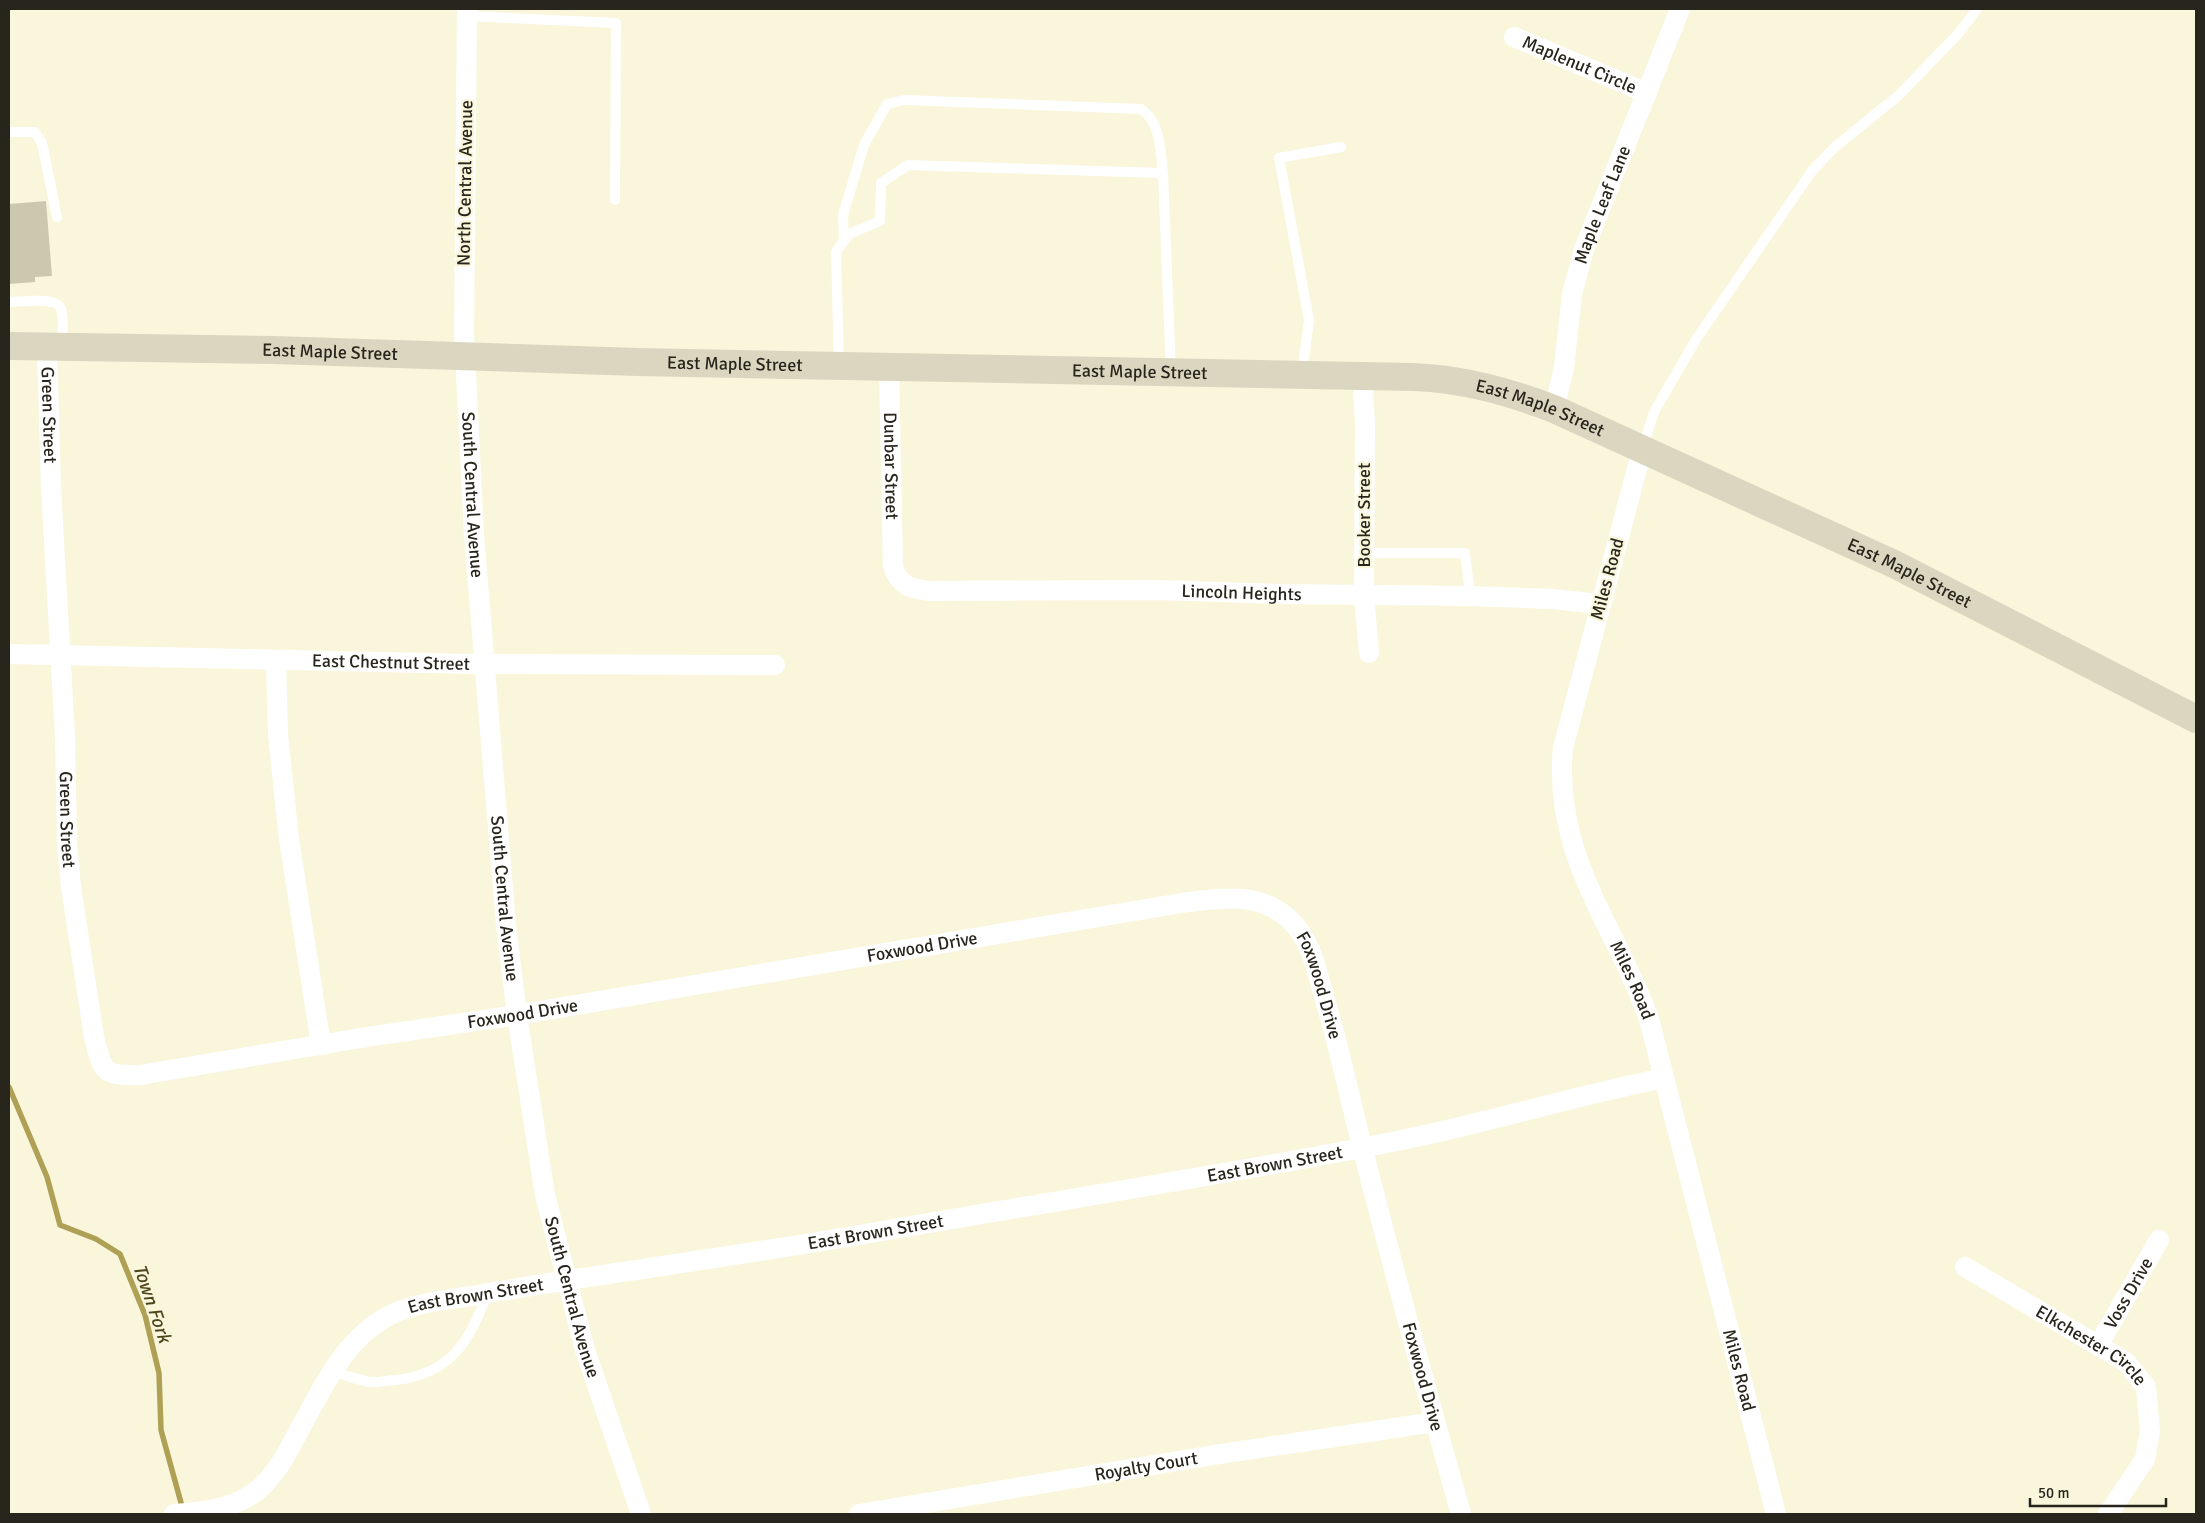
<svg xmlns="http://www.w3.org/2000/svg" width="2205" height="1523" font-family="Signika,sans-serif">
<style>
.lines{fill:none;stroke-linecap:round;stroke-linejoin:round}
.stream{stroke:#aea055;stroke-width:5.5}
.building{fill:#ccc8af}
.service{stroke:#fff;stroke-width:10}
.minor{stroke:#fff;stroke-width:20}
.secondary{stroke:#dbd6c0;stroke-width:28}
.labels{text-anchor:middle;stroke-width:4.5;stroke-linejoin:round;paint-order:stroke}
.street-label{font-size:18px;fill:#28261c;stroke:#faf6dc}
.water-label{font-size:19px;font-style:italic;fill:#4e461b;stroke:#faf6dc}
</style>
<rect width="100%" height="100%" fill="#faf6dc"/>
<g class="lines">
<path class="stream" d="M9 1087 47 1177 60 1225 96 1239 120 1254 145 1315 159 1373 161 1430 183 1510"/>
</g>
<path class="building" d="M46 201 52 276 35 277V282L9 284V204Z"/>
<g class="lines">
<path class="service" d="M467 16 616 23 615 200
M9 132H35L42 143 57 217
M844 241 843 215 864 145 887 104 904 100 1141 109C1161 122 1160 151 1163 173
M9 302C20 302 57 296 61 309 64 319 62 334 63 345
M839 364 836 252 849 234 880 221 881 183 908 165 1163 173 1171 372
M1302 374 1309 320 1279 158 1341 147
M1642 449 1655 410 1697 338 1812 171 1836 146 1898 96 1958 34 1977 9
M1365 553H1465L1470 596
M333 1372C346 1375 358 1380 370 1382 379 1383 389 1380 397 1380 453 1373 469 1340 488 1293"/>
<g class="minor">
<path id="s1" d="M467 9 464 332 474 535 506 925 517 1015 545 1195 585 1350 641 1514"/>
<path id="s2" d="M1514 37 1647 93"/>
<path id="s3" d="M47 346 51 488 65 736 67 842 71 887 94 1037C103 1072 102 1076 140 1075L367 1037 517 1015 1182 903C1218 898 1259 891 1289 919 1312 940 1317 972 1325 1000 1340 1050 1350 1100 1363 1150 1394 1272 1427 1393 1461 1514"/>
<path id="s4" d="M889 366 893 566C899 586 911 589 930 591L1157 590 1278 594 1470 596 1552 599 1601 604"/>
<path d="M1362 376 1365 422 1364 595 1369 653"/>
<path id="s5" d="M1554 409 1564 368 1572 294 1584 249 1680 9"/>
<path id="s6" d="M1642 450 1563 748C1553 857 1615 924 1649 1019L1776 1514"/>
<path id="s7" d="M9 654 473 664 775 665"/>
<path d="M276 660 278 735 289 839 321 1045"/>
<path id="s8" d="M1965 1267 2126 1362 2146 1387 2150 1431 2145 1459 2108 1514"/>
<path id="s9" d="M2098 1346 2159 1240"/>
<path id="s10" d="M174 1514C200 1512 228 1510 251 1495 272 1481 284 1459 295 1438 323 1388 349 1325 408 1308 429 1301 451 1299 472 1296 506 1290 541 1284 576 1279 674 1264 773 1250 871 1233 1046 1202 1222 1176 1397 1141 1487 1123 1574 1096 1664 1078"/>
<path id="s11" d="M859 1514 1220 1454 1435 1422"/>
</g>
<path class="secondary" id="s12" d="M9 346 274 350 638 362 1413 377C1463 379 1507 391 1554 409L1894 564 2196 719"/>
</g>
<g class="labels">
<g class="street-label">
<text dy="6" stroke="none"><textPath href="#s2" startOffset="71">Maplenut Circle</textPath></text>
<text transform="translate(465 183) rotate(-89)" y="6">North Central Avenue</text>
<text dy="6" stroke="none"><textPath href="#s5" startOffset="211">Maple Leaf Lane</textPath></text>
<text dy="6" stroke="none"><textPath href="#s12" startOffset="321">East Maple Street</textPath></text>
<text dy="6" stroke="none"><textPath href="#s12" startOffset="726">East Maple Street</textPath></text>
<text dy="6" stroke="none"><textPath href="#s12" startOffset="1131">East Maple Street</textPath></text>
<text dy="6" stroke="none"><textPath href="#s12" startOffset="1536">East Maple Street</textPath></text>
<text dy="6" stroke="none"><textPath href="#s3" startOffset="69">Green Street</textPath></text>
<text dy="6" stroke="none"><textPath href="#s4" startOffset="100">Dunbar Street</textPath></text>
<text dy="6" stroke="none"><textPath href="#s1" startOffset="486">South Central Avenue</textPath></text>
<text transform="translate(1364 515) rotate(-90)" y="6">Booker Street</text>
<text dy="6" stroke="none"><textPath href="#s12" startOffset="1941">East Maple Street</textPath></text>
<text transform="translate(1607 579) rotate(-75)" y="6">Miles Road</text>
<text dy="6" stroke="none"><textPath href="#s4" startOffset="560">Lincoln Heights</textPath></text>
<text dy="6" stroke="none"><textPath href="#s7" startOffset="382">East Chestnut Street</textPath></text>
<text dy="6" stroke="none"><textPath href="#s3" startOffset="474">Green Street</textPath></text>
<text dy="6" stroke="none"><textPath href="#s1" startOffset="891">South Central Avenue</textPath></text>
<text dy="6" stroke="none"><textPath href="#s3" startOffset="1556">Foxwood Drive</textPath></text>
<text dy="6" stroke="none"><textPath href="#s6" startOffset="554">Miles Road</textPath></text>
<text dy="6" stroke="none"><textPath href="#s3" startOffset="2006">Foxwood Drive</textPath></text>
<text dy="6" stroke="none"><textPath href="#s3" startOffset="1151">Foxwood Drive</textPath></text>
<text dy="6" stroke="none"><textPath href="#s10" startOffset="1209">East Brown Street</textPath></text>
<text dy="6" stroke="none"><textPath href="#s10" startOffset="804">East Brown Street</textPath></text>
<text dy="6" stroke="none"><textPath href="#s9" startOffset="61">Voss Drive</textPath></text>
<text dy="6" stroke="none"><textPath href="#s10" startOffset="399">East Brown Street</textPath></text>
<text dy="6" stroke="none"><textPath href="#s1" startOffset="1296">South Central Avenue</textPath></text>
<text dy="6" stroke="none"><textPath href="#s8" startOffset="149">Elkchester Circle</textPath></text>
<text dy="6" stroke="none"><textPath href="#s6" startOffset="959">Miles Road</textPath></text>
<text dy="6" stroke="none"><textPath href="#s3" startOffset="2411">Foxwood Drive</textPath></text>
<text dy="6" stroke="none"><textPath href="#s11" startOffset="291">Royalty Court</textPath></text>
</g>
<g class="water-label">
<text transform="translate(153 1303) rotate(71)" y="7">Town Fork</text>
</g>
</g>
<rect width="2205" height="1523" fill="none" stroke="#28261c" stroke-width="20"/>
<path d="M2030 1498v8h136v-8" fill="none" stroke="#28261c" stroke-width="2.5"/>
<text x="2038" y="1498" font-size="15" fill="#28261c" stroke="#faf6dc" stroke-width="4" paint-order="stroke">50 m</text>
</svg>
